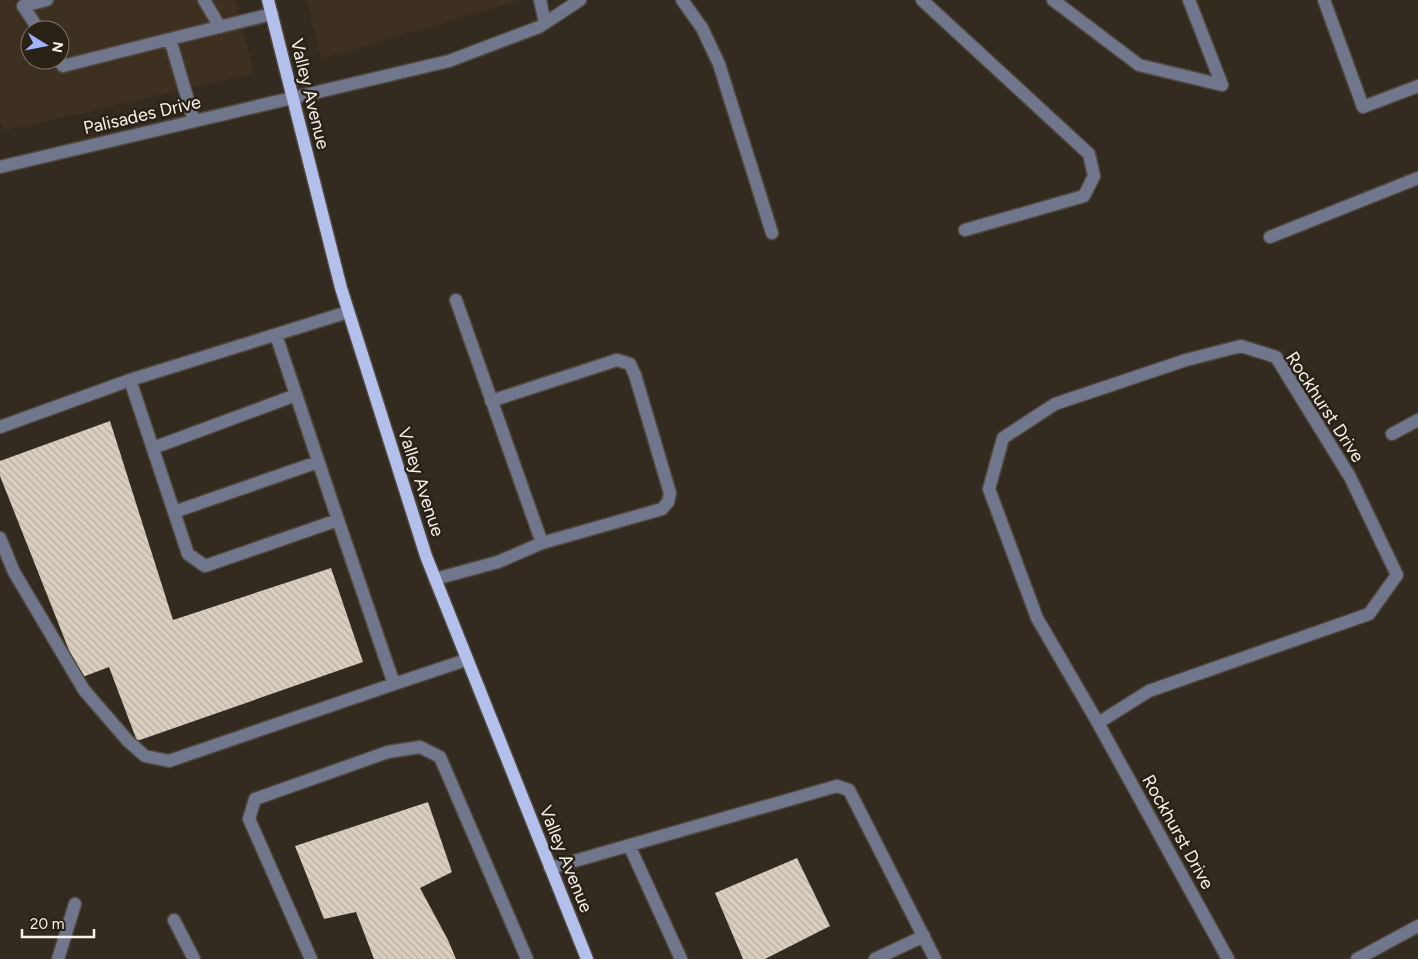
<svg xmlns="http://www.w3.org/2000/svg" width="1418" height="959" font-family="Figtree,sans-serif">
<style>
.built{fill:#3e3020;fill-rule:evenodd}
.building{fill:url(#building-back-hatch)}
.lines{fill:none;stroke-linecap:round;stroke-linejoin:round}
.minor-casing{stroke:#50473d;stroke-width:15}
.major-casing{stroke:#50473d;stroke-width:15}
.minor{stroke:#70768c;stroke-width:12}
.major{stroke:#b4c0ec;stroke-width:12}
.labels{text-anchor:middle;stroke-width:5;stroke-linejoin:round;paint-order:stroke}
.street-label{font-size:18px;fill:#f9f3ec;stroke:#2a2117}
</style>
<defs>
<pattern id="building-back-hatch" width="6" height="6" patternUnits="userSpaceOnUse" patternTransform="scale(1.25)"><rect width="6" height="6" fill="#dacec0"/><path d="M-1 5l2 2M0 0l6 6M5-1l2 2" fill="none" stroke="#b6ada2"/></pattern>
</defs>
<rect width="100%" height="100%" fill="#342b20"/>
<path class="built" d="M0 0H236L254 73 4 131 0 120ZM30 30H60V60H30Z
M307 0H520L321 59Z"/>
<path class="building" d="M110 421 173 620 331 568 363 662 137 741 109 667 80 678 0 476V461Z
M428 802 452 872 420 888 448 940 456 959H374L356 912 324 919 295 846Z
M797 858 830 926 765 959H743L715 893Z"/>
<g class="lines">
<g class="minor-casing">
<path id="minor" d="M204 0 220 27
M540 0 545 23
M682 0 702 28 719 64 772 233
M922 0 1089 154 1094 176 1084 196 965 230
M1053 0 1139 65 1222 85
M1189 0 1222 85
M1324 0 1363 107 1418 86
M39 30 23 6 47 0
M59 60 63 66 170 39
M194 121 170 39 272 14
M0 167 449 61 539 27 580 0
M1270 237 1418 178
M1241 346 1276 357 1350 477 1397 575 1369 614 1149 691 1098 723 1037 618 989 489 1003 438 1055 404 1186 360Z
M130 380 188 554 205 566 338 520 276 335
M491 401 617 360 630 364 635 375 670 493 668 502 662 509 542 543
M0 427 130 380 348 312
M1392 434 1418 420
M153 448 296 395
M174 512 318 462
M338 520 394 684 466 660
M0 538 14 572 84 690 128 741 145 756 169 761 394 684
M435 579 498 562 542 543 456 300
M1098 723 1228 959
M629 845 681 959
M550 868 837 786 849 790 935 959
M174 920 194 959
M58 959 75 904
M311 959 249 819 255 799 388 752 420 747 440 757 527 959
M875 959 924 936
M1357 959 1418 926"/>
</g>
<g class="major-casing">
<path id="major" d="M268 0 341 288 426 556 587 959"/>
</g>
<use href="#minor" class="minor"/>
<use href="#major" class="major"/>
</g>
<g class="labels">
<g class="street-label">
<text transform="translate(310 94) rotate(76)" y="6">Valley Avenue</text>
<text transform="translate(142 115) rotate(-13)" y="6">Palisades Drive</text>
<text transform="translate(1325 407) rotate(57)" y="6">Rockhurst Drive</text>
<text transform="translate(421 482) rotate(72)" y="6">Valley Avenue</text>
<text transform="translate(1178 832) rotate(61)" y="6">Rockhurst Drive</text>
<text transform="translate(566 859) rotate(68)" y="6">Valley Avenue</text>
</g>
</g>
<g transform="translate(45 45) rotate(100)"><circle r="24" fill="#2a2117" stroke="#7d756c"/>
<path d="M0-4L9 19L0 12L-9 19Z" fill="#a1b3fd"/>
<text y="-8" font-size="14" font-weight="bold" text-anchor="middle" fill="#f9f3ec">N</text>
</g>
<path d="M22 929v8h72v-8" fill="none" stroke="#f9f3ec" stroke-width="2.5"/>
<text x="30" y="929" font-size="15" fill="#f9f3ec" stroke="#2a2117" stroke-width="4" paint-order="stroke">20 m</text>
</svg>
